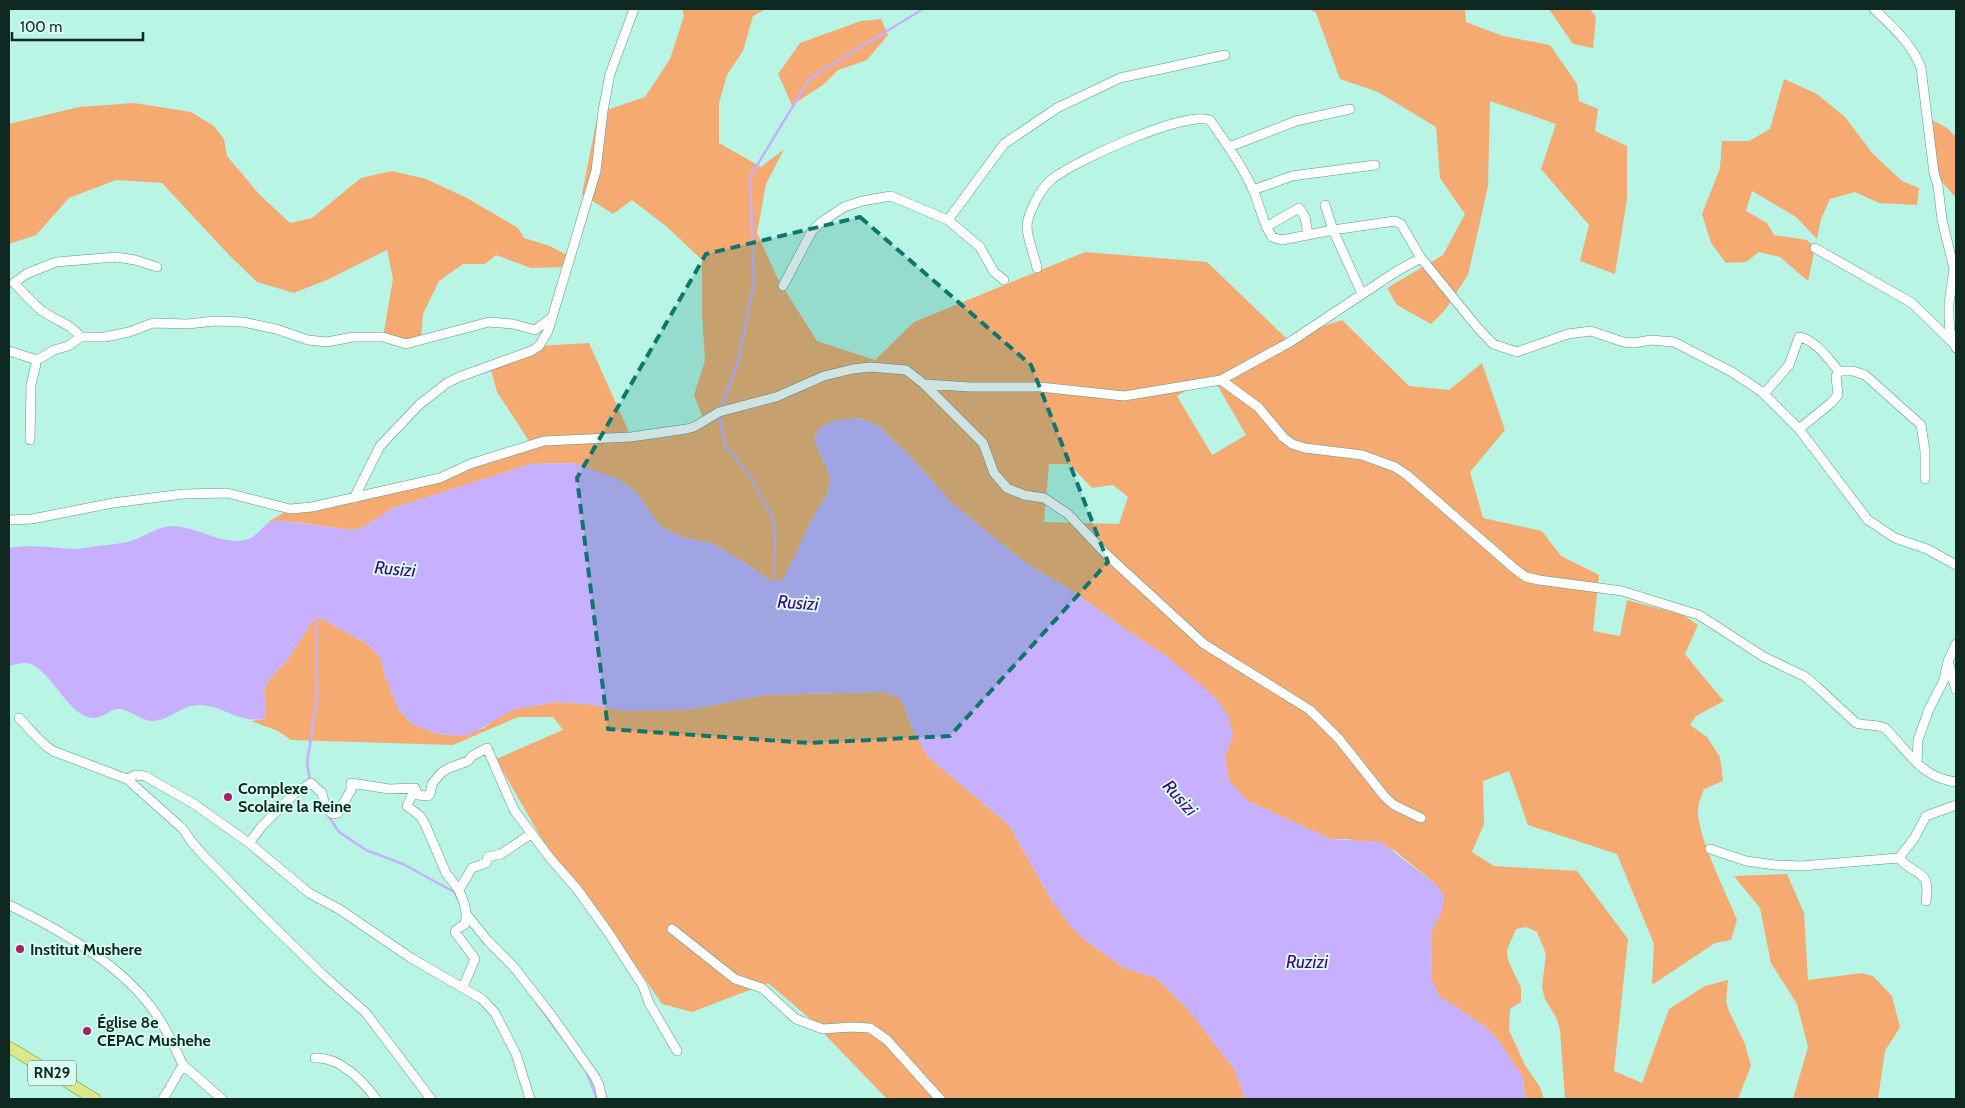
<svg xmlns="http://www.w3.org/2000/svg" width="1965" height="1108" font-family="Cabin,sans-serif">
<style>
.green{fill:#f5aa71;fill-rule:evenodd}
.water{fill:#c6b0ff}
.lines{fill:none;stroke-linecap:round;stroke-linejoin:round}
.stream{stroke:#c6b0ff;stroke-width:2.5}
.minor-casing{stroke:#5f988a;stroke-width:10}
.major-casing{stroke:#859b36;stroke-width:12}
.minor{stroke:#fff;stroke-width:9}
.major{stroke:#dce88d;stroke-width:11}
.marked{fill:#0f766e;fill-opacity:0.2;stroke:#0f766e;stroke-width:4;stroke-dasharray:10 6;stroke-linejoin:round}
.poi-dot{fill:#a91f63;stroke:#d9fcf2;stroke-width:2}
.labels{text-anchor:middle;stroke-width:4;stroke-linejoin:round;paint-order:stroke}
.shield{fill:#d9fcf2;stroke:#4c6860;stroke-width:1}
.shield-label{font-size:15px;font-weight:bold;fill:#0f2822}
.poi-label{font-size:16px;font-weight:bold;fill:#0f2822;stroke:#d9fcf2;text-anchor:start}
.water-label{font-size:18px;font-style:italic;fill:#42067e;stroke:#d9fcf2}
</style>
<rect width="100%" height="100%" fill="#b8f5e5"/>
<path class="green" d="M682 9H766L753 16 743 51 727 75 719 103V143L761 167 784 149 766 184 757 233 778 279 817 341 875 360 914 322 1085 252 1207 262 1286 338 1342 320 1409 386 1449 390 1482 363 1505 430 1470 472 1483 518 1542 531 1561 556 1599 575 1593 631 1620 636 1627 600 1683 615 1698 625 1685 654 1701 674 1724 701 1696 716 1690 725 1707 737 1720 757 1723 781 1704 789C1701 797 1698 804 1698 812 1699 840 1726 892 1737 920L1731 940 1715 943 1652 985 1654 944 1617 854 1528 825 1509 771 1483 781 1484 824 1472 852 1494 866 1577 871 1628 939 1614 1071 1642 1083 1669 1009 1705 986 1728 980 1726 1001 1729 1011 1745 1044 1751 1066 1738 1099H1565L1560 1030 1557 1019 1545 999 1542 987 1546 954 1537 932 1526 927 1516 929 1507 950 1508 960 1521 988V1002L1510 1009 1509 1030 1525 1065 1540 1087 1544 1099H1525L1523 1078 1499 1041 1486 1027 1439 996 1432 981 1431 933 1435 923 1438 886 1394 850 1348 839H1331L1248 801 1229 781 1225 756 1233 735 1168 657 1128 631 1075 593 1023 561 951 502 909 455 877 425 859 418 833 421 819 428 814 439 830 476 828 493 813 517 784 579 774 583 744 562 711 543 682 537 659 525 635 491 574 463 531 464 393 508 365 526 353 530 294 522H268L290 509 440 478 531 444 497 392 490 366 539 346 589 343 631 437 704 421 694 395 705 360 702 314V260L667 227 632 200 613 214 582 194 598 113 645 97 670 59 684 16ZM1212 376 1246 435 1212 455 1177 396ZM1049 464H1069L1092 488 1113 485 1128 497 1119 524 1044 522Z
M1309 9H1465L1466 22 1503 36 1550 45 1577 84 1579 101 1598 109 1595 131 1627 146V199L1615 274 1580 261 1589 225 1541 169 1556 124 1490 101 1488 186 1468 275 1445 310 1431 324 1397 305 1387 288 1443 255 1465 214 1440 178 1436 127 1378 92 1340 79 1316 13Z
M1549 9H1590L1596 17 1593 48 1573 44Z
M881 19 888 35 867 60 838 70 823 85 792 105 778 74 800 43 861 21Z
M1784 79 1817 94 1845 117 1873 154 1902 181 1919 188 1917 205 1879 203 1855 192 1830 199 1821 219 1817 239 1796 217 1752 191 1746 211 1767 223 1774 235 1807 240 1815 248 1808 281 1780 257 1759 252 1746 262 1726 263 1711 243 1702 214 1720 168 1722 141H1749L1770 129Z
M134 103 191 112 214 126 224 139 227 156 259 194 290 223 312 218 361 178 392 171 426 179 467 198 518 228 524 238 550 246 567 255 564 267 531 268 496 255 485 264H463L439 281 423 314 421 340 406 344 383 337 393 279 387 250 329 279 294 293 257 282 229 255 162 183 116 180 69 198 36 235 9 244V124L79 107Z
M1932 120 1947 128 1956 137V198L1937 176Z
M316 616 366 643 381 658 385 676 399 710 412 724 438 734 460 736 484 728 494 720 515 709 557 702 688 710 765 695 883 692 898 697 905 706 910 724 928 757 1009 825 1053 903 1085 940 1124 968 1156 978 1186 1007 1235 1070 1245 1099H887L808 1017 768 983 692 1012 662 1004 623 947 562 869 540 836 496 759 563 730 553 717H518L453 745 291 740 278 731 251 721 264 719 266 709 264 689 272 676 288 659Z
M1787 874 1804 913 1808 980 1862 973 1873 976 1892 996 1900 1027 1885 1051 1878 1099H1793L1808 1047 1797 1004 1771 963 1760 908 1734 876Z"/>
<path class="water" d="M858 418 877 425 909 455 951 502 1023 561 1075 593 1128 631 1168 657 1215 697 1228 715 1233 735 1225 756 1229 781 1248 801 1331 839 1381 842 1438 886 1444 897 1442 911 1431 933 1432 981 1439 996 1486 1027 1499 1041 1523 1078 1525 1099H1245L1235 1070 1186 1007 1156 978 1124 968 1085 940 1072 928 1053 903 1009 825 928 757 910 724 905 706 898 697 883 692 765 695 688 710 626 711 585 704 557 702 515 709 469 735 460 736 438 734 412 724 399 710 385 676 381 658 366 643 316 616 288 659 272 676 264 689 266 709 264 719C236 723 224 705 198 705 182 705 169 721 152 721 141 721 125 707 117 709 105 712 100 722 85 716 65 708 47 666 27 663 21 662 15 665 9 666V548C31 544 51 548 74 549 82 549 89 547 97 546 108 545 120 544 131 541 144 537 160 525 174 526 197 527 221 545 245 540 259 537 262 523 276 520L353 530 365 526 393 508 531 464 574 463 618 479 635 491 659 525 682 537 711 543 744 562 774 583 784 578 813 517 828 493 830 476 814 439 819 428 833 421Z"/>
<g class="lines">
<path class="stream" d="M720 410 739 358 754 282 750 177 810 78 923 9
M719 415 725 445 751 478 773 518 775 539 774 584
M310 780 307 763 317 698 316 615
M327 814 339 832 366 850 403 864 454 892 459 901
M536 1002 558 1032
M587 1073 597 1099"/>
<g class="minor-casing">
<path id="minor" d="M1874 9C1893 27 1912 44 1921 68L1934 173 1938 186 1942 220 1954 269 1949 303V317L1950 331 1956 348
M1229 147 1296 121 1350 109
M1253 190 1292 176 1375 165
M1325 205 1333 230 1362 294
M948 220 1004 144 1057 108 1120 78 1225 55
M1266 227 1299 208 1305 217 1308 235
M1815 248 1912 303 1953 343
M1037 268C1035 257 1027 238 1027 227 1027 220 1032 208 1035 202 1039 194 1044 186 1051 180 1072 162 1185 110 1210 120 1225 142 1242 165 1253 190 1260 205 1262 222 1272 237L1282 240 1333 230 1395 221 1401 224 1421 258
M783 286 812 231 820 223 844 207 862 201 891 196 948 220 980 247 994 272 1004 280
M81 337C71 324 55 320 42 311 32 303 23 292 14 283L26 274 56 262 116 257 135 260 157 267
M9 351 37 360
M1221 380 1290 342 1397 271 1421 258 1477 327 1493 344 1517 352 1568 334 1591 331 1623 342 1634 343 1651 340 1674 342 1732 372 1762 392 1799 429 1868 520 1895 538 1927 549 1956 565
M924 384 983 443 994 473 1007 488 1024 495 1044 498 1068 514 1106 554 1204 644 1310 710 1339 739 1385 797 1394 805 1421 818
M1764 394 1789 365 1799 337C1816 340 1828 359 1839 371
M1799 429 1831 403 1838 395 1836 376 1839 371H1853L1865 375 1921 425 1925 451V479
M30 440 31 385 37 360 54 350 68 346 81 337H105L129 332 153 323 188 324 214 321 243 322 276 329 308 340 327 342 353 337H383L406 344 489 322 513 324 535 330 551 318
M354 498 380 446 420 404 447 383 459 377 531 351 539 346 548 331 596 171 603 111 610 74 634 9
M9 520 32 519 113 503 183 494 227 493 290 509 312 507 440 478 470 464 544 441 631 437 686 429 694 427 719 412 776 397 824 376 853 369 870 367 906 370 924 384 970 387H1040L1124 396 1221 380 1258 407 1283 437 1292 444 1305 448 1362 455 1395 467 1407 475 1515 569 1526 577 1539 580 1622 591 1699 615 1764 657 1804 676 1815 685 1856 723C1866 726 1875 724 1885 728 1909 752 1920 777 1956 782
M1956 644 1948 661 1956 690
M19 718C30 729 40 743 53 751L127 779 135 775 145 776 194 804 249 843 309 893 339 909 411 958 482 999 495 1013 516 1054 530 1099
M1917 763 1918 740 1929 709 1944 680 1948 661
M127 779 183 829 191 841 204 856 261 914 322 974 366 1013 431 1099
M415 788 407 806 420 816 425 824 446 873 459 890
M249 843 262 826 299 789H301L311 783 322 793C324 802 325 809 333 814L338 813 351 790V783L389 789 415 788 418 795 428 796 430 794 432 784 441 773 449 768 468 761 472 756 487 748 514 810 550 858 577 889 608 932 643 986 649 1003 677 1051
M1710 849 1746 861 1775 865 1801 866 1899 858
M1926 901C1931 868 1916 878 1899 858L1915 837 1926 816 1956 805
M9 905C60 930 124 966 156 1014 167 1030 175 1048 183 1065L163 1099
M467 915 488 941 513 966 552 1016 595 1077 599 1085 602 1099
M672 929 735 979 762 988 796 1019 823 1029 851 1027 870 1028 887 1040 940 1099
M463 987 475 959 455 932 456 930 465 924C468 910 464 903 459 890L472 868 486 863 488 857 501 854 531 834
M315 1058C339 1056 363 1081 376 1099
M183 1065 222 1099"/>
</g>
<g class="major-casing">
<path id="major" d="M9 1047 95 1099"/>
</g>
<use href="#minor" class="minor"/>
<use href="#major" class="major"/>
</g>
<path class="marked" d="M860 217 1031 365 1108 562 950 736 809 743 608 729 577 478 706 254Z"/>
<g class="poi-dot">
<circle cx="228" cy="797" r="5"/>
<circle cx="20" cy="949" r="5"/>
<circle cx="87" cy="1031" r="5"/>
</g>
<g class="labels">
<rect class="shield" x="28" y="1060.5" width="48" height="25" rx="4"/>
<g class="shield-label">
<text x="52" y="1078">RN29</text>
</g>
<g class="poi-label">
<text x="238" y="794">Complexe<tspan x="238" dy="18">Scolaire la Reine</tspan></text>
<text x="30" y="955">Institut Mushere</text>
<text x="97" y="1028">Église 8e<tspan x="97" dy="18">CEPAC Mushehe</tspan></text>
</g>
<g class="water-label">
<text transform="translate(395 569) rotate(5)" y="6">Rusizi</text>
<text transform="translate(798 603) rotate(4)" y="6">Rusizi</text>
<text transform="translate(1180 798) rotate(48)" y="6">Rusizi</text>
<text x="1307" y="968">Ruzizi</text>
</g>
</g>
<rect width="1965" height="1108" fill="none" stroke="#0f2822" stroke-width="20"/>
<path d="M12 32v8h131v-8" fill="none" stroke="#0f2822" stroke-width="2.5"/>
<text x="20" y="32" font-size="15" fill="#0f2822" stroke="#d9fcf2" stroke-width="4" paint-order="stroke">100 m</text>
</svg>
